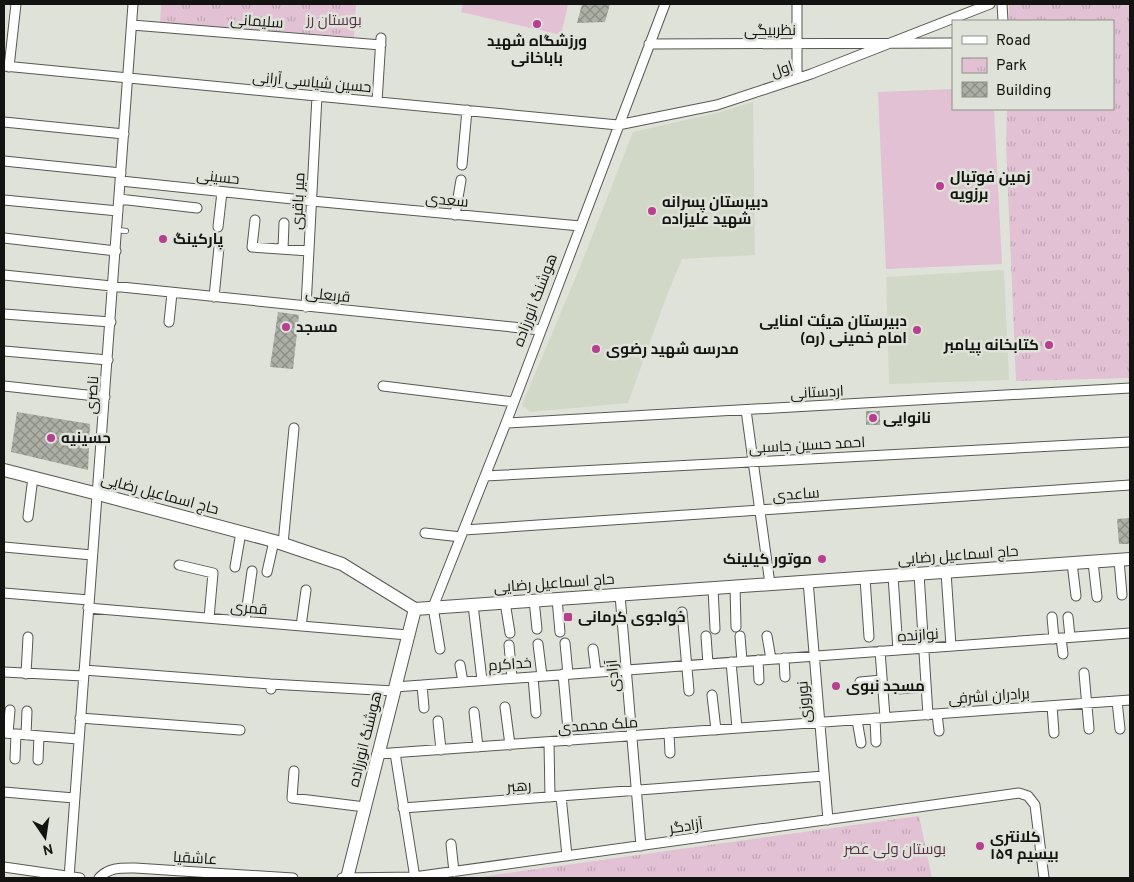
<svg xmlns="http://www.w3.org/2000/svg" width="1134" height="882" font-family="Overpass,Cairo,sans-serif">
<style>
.built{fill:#d2d8c7}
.park{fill:url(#park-tufts)}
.garden{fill:#e1c1d3}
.building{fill:url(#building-cross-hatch)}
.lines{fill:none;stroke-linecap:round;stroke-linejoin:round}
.service-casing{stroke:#575951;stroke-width:6}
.minor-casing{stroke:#575951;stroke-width:11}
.secondary-casing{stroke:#575951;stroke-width:14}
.service{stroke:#fff;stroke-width:4.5}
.minor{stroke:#fff;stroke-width:9}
.secondary{stroke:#fff;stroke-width:12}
.poi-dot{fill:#b83e90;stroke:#dfe2d8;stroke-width:2}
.labels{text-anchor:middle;stroke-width:5;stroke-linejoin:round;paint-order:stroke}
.park-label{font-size:15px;fill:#5d314c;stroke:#dfe2d8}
.street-label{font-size:15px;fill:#131411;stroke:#dfe2d8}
.poi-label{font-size:15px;font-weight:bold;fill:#131411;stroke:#dfe2d8;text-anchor:start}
</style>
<defs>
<pattern id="park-tufts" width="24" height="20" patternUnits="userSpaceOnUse" patternTransform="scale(1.25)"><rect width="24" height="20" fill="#e1c1d3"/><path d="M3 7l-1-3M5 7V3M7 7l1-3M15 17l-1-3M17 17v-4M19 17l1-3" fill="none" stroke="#c0a5b4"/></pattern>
<pattern id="building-cross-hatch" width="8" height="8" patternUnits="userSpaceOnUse" patternTransform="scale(1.25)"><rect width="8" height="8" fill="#acafa6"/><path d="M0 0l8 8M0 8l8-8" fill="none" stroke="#8b8d86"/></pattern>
</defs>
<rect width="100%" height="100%" fill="#dfe2d8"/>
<path class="built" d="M753 102 755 255 682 259 667 295 628 403 530 412 522 405 582 262 633 132 717 113Z
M1004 270 1009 380 889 384 886 277Z"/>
<path class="park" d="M161 4H335L356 5 354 37 160 23Z
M1009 4H1130V378L1016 381 1006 144 1007 109H1113V21H1009Z
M919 816 932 878H476L494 875Z"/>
<path class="garden" d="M463 4H568L561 35 461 12Z
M953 89V109H994L1002 264 886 269 878 92Z"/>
<path class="building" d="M582 4H610L605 22 577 23Z
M278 312 299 315 293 369 270 367Z
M866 411H880V425H866Z
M17 412 90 424 88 470 11 452Z
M1130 518V544H1119L1117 519Z"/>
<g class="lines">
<g class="service-casing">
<path id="service" d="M117 230 126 231"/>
</g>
<g class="minor-casing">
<path id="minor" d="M1002 4 1003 21
M132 25 381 45
M649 44 953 43
M4 66 618 125 717 105 811 74 990 4
M9 67 16 4
M797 78V4
M377 102 381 38
M4 122 124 134
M4 161 121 173
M462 165 467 110
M121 181 312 201 580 226
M119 199 197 208
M4 200 118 211
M455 215 461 180
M255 220 252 247 309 251
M218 227 222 192
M4 238 116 251
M283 249 284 223
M4 275 541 330
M214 297 219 247
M306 307 317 96
M4 314 111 322
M169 322 172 293
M4 351 108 360
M4 386 105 397
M383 386 514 402
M746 410 770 584
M506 423 1130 388
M485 476 1130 442
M28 517 33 477
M464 530 1130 485
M425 533 461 537
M283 544 294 428
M4 547 92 555
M1119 560 1122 595
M1093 562 1097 597
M1072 563 1076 596
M179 565 213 573 209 618
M235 567 241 532
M267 572 274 541
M946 572 951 646
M919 574 928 715
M893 576 898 650
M865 578 869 637
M808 581 828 820
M735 586 736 627
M713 588 715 629
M4 593 89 600
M620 595 641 846
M557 599 560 632
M534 600 537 629
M505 602 510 633
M473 605 482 680
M88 608 408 635
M682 612 689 691
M1052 617 1054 639
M1068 617 1070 637
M245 621 252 571
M301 626 306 590
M706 636 708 664
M740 636 742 661
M767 636 771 659
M1061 638 1063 654
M565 643 568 674
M538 644 542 676
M509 645 512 678
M440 649 433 607 506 423 665 4
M593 649 596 672
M880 651 885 717
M784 658 785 677
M758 660 759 680
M731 662 737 728
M460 665 463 682
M84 670 270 684 271 689
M4 672 83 676
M1084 673 1089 729
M26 674 28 637
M563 674 569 741
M533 677 536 713
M860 682 882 680
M270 684 394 691
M422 685 424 708
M395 687 1130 633
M898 689 925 687
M712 695 716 730
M1117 701 1120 729
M1052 706 1054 733
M505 707 510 745
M474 712 478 747
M937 714 939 731
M80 718 240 730
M875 718 876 742
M857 720 861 743
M438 721 441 750
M4 733 78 739
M8 733 10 710
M669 733 670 753
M26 735 27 711
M549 742 550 797
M395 753 415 878
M377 754 1130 700
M15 759 16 734
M38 760 39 736
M294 771 292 798 365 807
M4 792 74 798
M561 796 567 856
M403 808 824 776
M451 844 454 872
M4 867 80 878
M69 878 133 4
M99 878C109 867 122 868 135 868L293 878
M342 878 414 877 1019 793 1028 796 1035 805 1044 878"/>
</g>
<g class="secondary-casing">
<path id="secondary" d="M4 470 98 494 274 541 342 564 415 609 1130 559
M347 878 415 609"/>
</g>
<use href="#service" class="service"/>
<use href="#minor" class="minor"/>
<use href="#secondary" class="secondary"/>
</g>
<g class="poi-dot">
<circle cx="537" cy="24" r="5"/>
<circle cx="940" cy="186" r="5"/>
<circle cx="652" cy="211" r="5"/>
<circle cx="163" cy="239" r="5"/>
<circle cx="286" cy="327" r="5"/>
<circle cx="917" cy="330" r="5"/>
<circle cx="1049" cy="345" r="5"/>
<circle cx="596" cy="349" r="5"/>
<circle cx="873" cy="418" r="5"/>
<circle cx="51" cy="438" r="5"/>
<circle cx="822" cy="559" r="5"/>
<rect x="563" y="612" width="10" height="10" rx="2.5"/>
<circle cx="836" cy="686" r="5"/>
<circle cx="980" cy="846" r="5"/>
</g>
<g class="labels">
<g class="park-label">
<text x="334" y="25">بوستان رز</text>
<text x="895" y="854">بوستان ولی عصر</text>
</g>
<g class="street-label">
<text transform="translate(257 21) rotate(4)" y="5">سلیمانی</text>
<text x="770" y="35">نظربیگی</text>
<text transform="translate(782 69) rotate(-18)" y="5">اول</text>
<text transform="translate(312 82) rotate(5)" y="5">حسین شیاسی آرانی</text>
<text transform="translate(218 177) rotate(6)" y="5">حسینی</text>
<text transform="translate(447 200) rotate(5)" y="5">سعدی</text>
<text transform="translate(298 201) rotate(-87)" y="5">میر باقری</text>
<text transform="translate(328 295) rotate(6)" y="5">قربعلی</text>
<text transform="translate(535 300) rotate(-69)" y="5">هوشنگ انورزاده</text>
<text transform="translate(817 392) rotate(-3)" y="5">اردستانی</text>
<text transform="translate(92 395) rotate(-86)" y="5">ناصری</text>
<text transform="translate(807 445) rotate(-3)" y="5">احمد حسین جاسبی</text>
<text transform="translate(160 494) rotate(15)" y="5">حاج اسماعیل رضایی</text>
<text transform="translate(796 494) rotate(-4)" y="5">ساعدی</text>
<text transform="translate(958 555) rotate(-4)" y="5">حاج اسماعیل رضایی</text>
<text transform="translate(554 583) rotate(-4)" y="5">حاج اسماعیل رضایی</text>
<text transform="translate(249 608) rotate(5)" y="5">قمری</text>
<text transform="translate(918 635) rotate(-4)" y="5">نوازنده</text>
<text transform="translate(510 664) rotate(-4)" y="5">خداکرم</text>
<text transform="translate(613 676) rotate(-95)" y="5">آزادی</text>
<text transform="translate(989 696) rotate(-4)" y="5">برادران اشرفی</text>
<text transform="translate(804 702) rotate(-95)" y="5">نوروزی</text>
<text transform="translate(598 725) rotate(-4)" y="5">ملک محمدی</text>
<text transform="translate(365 739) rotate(-76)" y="5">هوشنگ انورزاده</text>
<text transform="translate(519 786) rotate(-4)" y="5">رهبر</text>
<text transform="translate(686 826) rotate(-8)" y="5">آزادگر</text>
<text transform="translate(195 858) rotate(3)" y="5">عاشقیا</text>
</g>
<g class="poi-label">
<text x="537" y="46" text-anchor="middle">ورزشگاه شهید<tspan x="537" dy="17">باباخانی</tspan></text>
<text x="950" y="182">زمین فوتبال<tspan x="950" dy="17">برزویه</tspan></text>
<text x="662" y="207">دبیرستان پسرانه<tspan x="662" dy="17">شهید علیزاده</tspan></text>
<text x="173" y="244">پارکینگ</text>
<text x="907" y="326" text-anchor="end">دبیرستان هیئت امنایی<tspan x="907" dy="17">امام خمینی (ره)</tspan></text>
<text x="296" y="332">مسجد</text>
<text x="1039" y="350" text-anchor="end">کتابخانه پیامبر</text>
<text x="606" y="354">مدرسه شهید رضوی</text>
<text x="883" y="423">نانوایی</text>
<text x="61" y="443">حسینیه</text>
<text x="812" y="564" text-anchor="end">موتور کیلینک</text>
<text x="578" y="622">خواجوی کرمانی</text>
<text x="846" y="691">مسجد نبوی</text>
<text x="990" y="842">کلانتری<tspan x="990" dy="17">۱۵۹ بیسیم</tspan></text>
</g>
</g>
<rect width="1134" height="882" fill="none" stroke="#131411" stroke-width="10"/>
<rect x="952" y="20" width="162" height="90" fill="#dfe2d8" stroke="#8d9088"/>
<rect x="962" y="36" width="25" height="8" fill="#ffffff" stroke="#8d9088"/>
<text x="996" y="45" font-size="15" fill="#131411">Road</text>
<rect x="962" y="58" width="25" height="15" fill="url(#park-tufts)" stroke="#8d9088"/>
<text x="996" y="70" font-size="15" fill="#131411">Park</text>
<rect x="962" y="82" width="25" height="15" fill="url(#building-cross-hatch)" stroke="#8d9088"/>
<text x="996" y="95" font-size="15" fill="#131411">Building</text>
<g transform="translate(45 837) rotate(167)" stroke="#dfe2d8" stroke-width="4" paint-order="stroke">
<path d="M0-4L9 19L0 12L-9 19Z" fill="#131411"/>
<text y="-8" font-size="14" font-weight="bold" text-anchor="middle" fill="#131411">N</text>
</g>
</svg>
